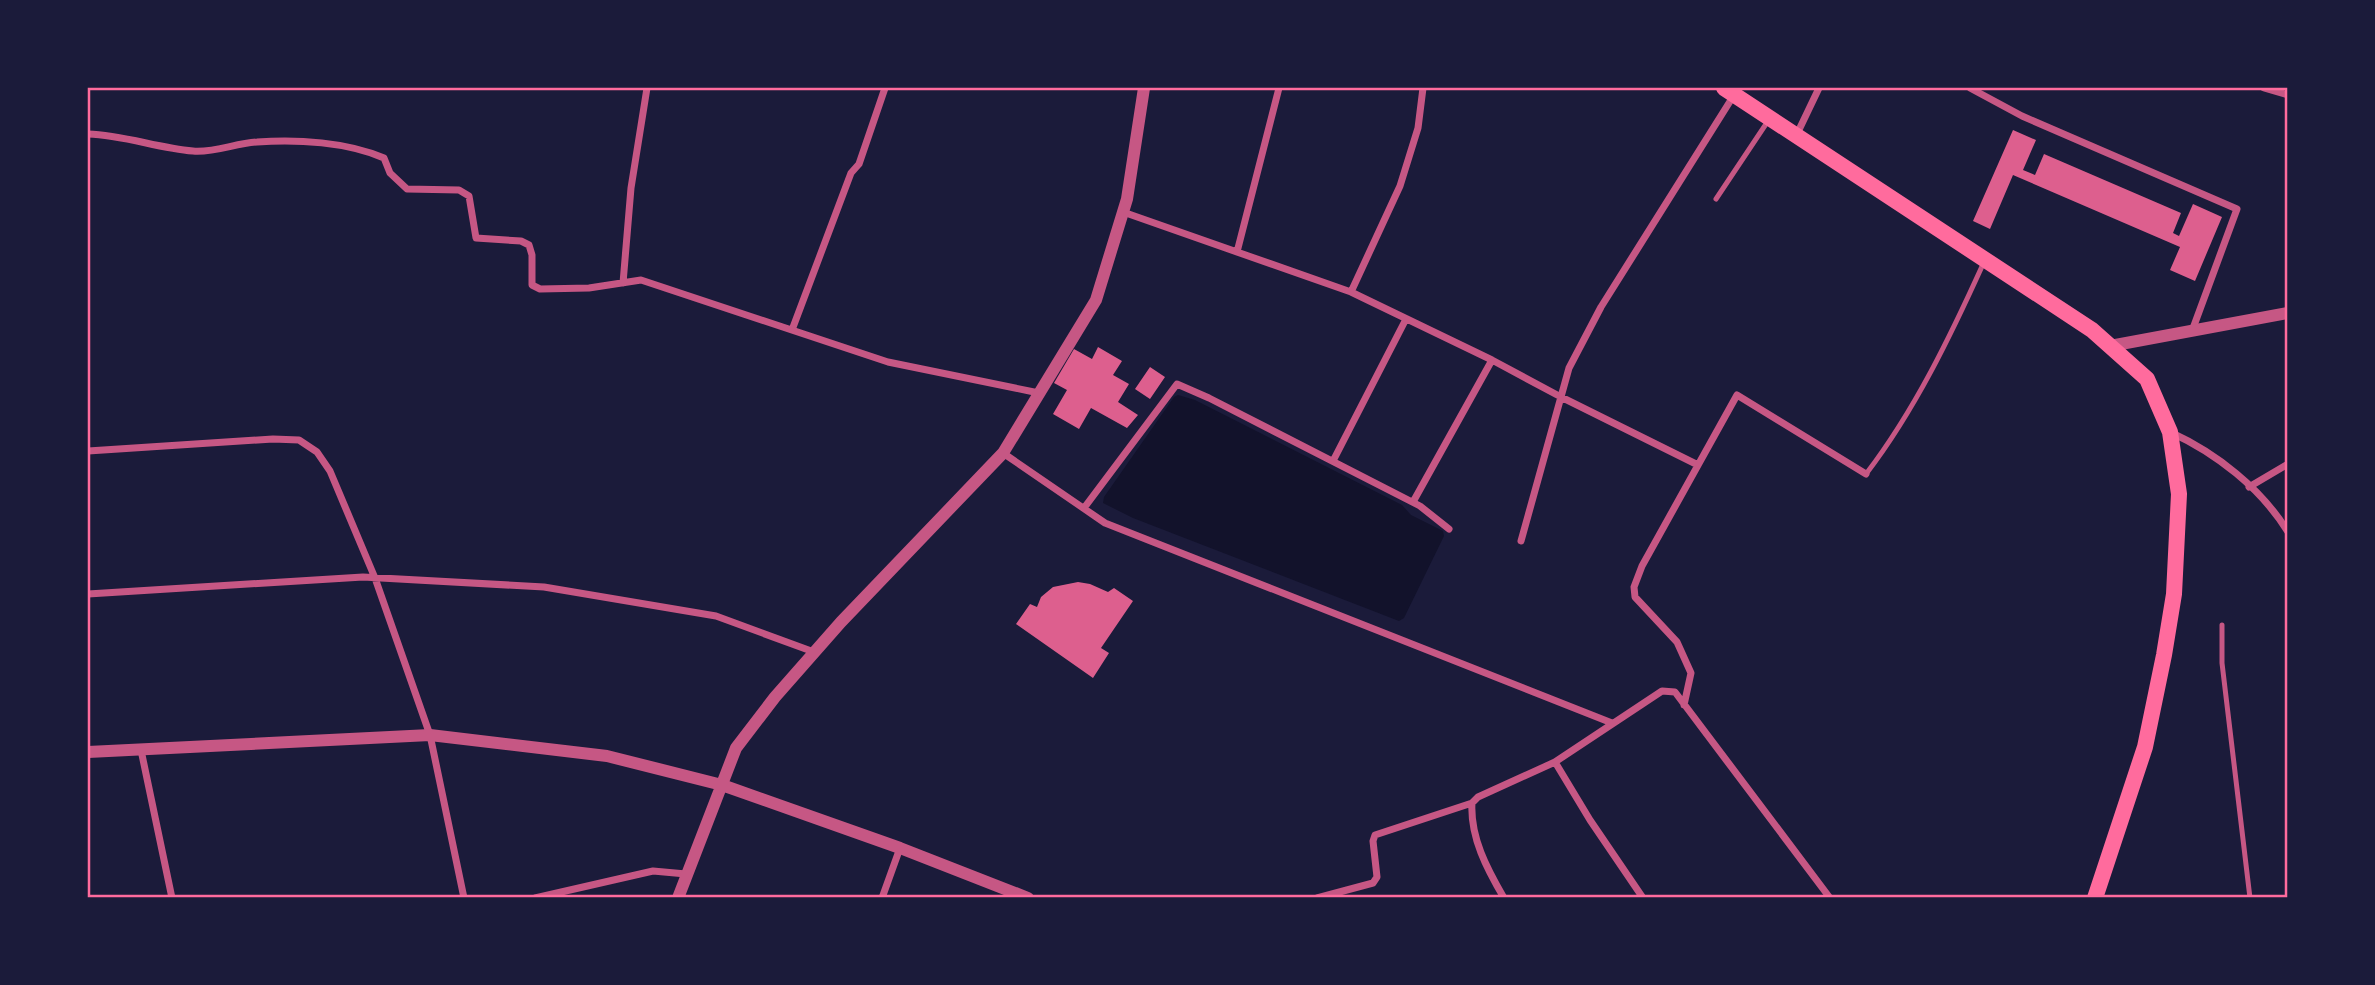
<svg xmlns="http://www.w3.org/2000/svg" width="2375" height="985" font-family="'Source Sans 3',sans-serif">
<style>
.water{fill:#12122b}
.building{fill:#dd5f8e}
.lines{fill:none;stroke-linecap:round;stroke-linejoin:round}
.service{stroke:#c65784;stroke-width:5}
.minor{stroke:#c65784;stroke-width:7}
.tertiary{stroke:#c65784;stroke-width:12}
.primary{stroke:#ff6b9d;stroke-width:16}
.neatline{fill:none;stroke:#ff6b9d;stroke-width:2.5}
</style>
<rect width="100%" height="100%" fill="#1b1b3a"/>
<path class="water" d="M1178 395 1195 400 1402 505 1411 515 1443 531 1444 536 1404 618 1399 621 1133 518 1103 503 1104 497 1174 397Z"/>
<path class="building" d="M2013 130 2036 140 2023 170 2035 175 2044 154 2181 213 2173 233 2179 236 2193 204 2222 217 2195 281 2170 270 2180 247 2013 175 1990 229 1973 221Z
M1098 347 1122 361 1113 375 1129 384 1118 402 1138 415 1127 428 1091 408 1079 429 1053 414 1067 390 1054 383 1074 349 1092 359Z
M1150 367 1165 377 1150 399 1135 389Z
M1078 582 1090 584 1108 592 1114 588 1133 601 1101 648 1109 653 1093 678 1016 624 1030 604 1037 607 1041 597 1053 587Z"/>
<g class="lines">
<path class="service" d="M1716 199 1768 121
M1866 474C1915 410 1951 335 1984 262
M2222 625V663L2250 898"/>
<path class="minor" d="M1970 88 2022 116 2237 209 2192 331
M2264 88 2288 95
M88 134C124 135 157 148 193 151 214 153 236 143 257 142 297 139 347 142 384 158L390 173 407 189 459 190 469 196 476 238 521 241 529 245 532 255V285L540 289 589 288 641 280 888 362 1039 393
M1797 134 1819 88
M1123 212 1351 292 1492 360 1561 397 1698 465
M1237 252 1279 88
M623 283 631 188 647 88
M1351 292 1400 186 1418 128 1423 88
M792 330 851 173 859 164 885 88
M2170 432C2216 453 2261 488 2288 532
M88 451 273 439 299 440 317 452 330 471 375 578 430 735 464 898
M1003 453 1105 523 1612 723
M1333 461 1406 319
M2249 487 2288 464
M1413 502 1492 360
M1084 508 1177 384 1209 398 1420 506 1449 529
M1521 541 1569 368 1601 307 1734 95
M88 594 363 577 544 587 716 616 814 652
M1684 705 1691 673 1677 642 1635 597 1634 587 1642 566 1737 395 1866 474
M141 750 172 898
M1555 762 1590 820 1643 898
M535 898 653 871 686 874
M882 898 900 848
M1317 898 1373 883 1377 877 1373 841 1375 835 1472 803
M1504 898C1487 869 1470 837 1472 803L1478 797 1555 762 1662 691 1675 692 1830 898"/>
<path class="tertiary" d="M2110 346 2288 313
M88 752 430 735 607 756 722 785 900 848 1028 898
M678 898 736 748 775 697 841 622 1003 453 1096 300 1127 199 1144 88"/>
<path class="primary" d="M1724 88 2092 330 2147 379 2170 432 2179 494 2174 594 2164 655 2145 747 2095 898"/>
</g>
<rect width="2375" height="985" fill="none" stroke="#1b1b3a" stroke-width="178"/>
<rect x="89" y="89" width="2197" height="807" class="neatline"/>
</svg>
